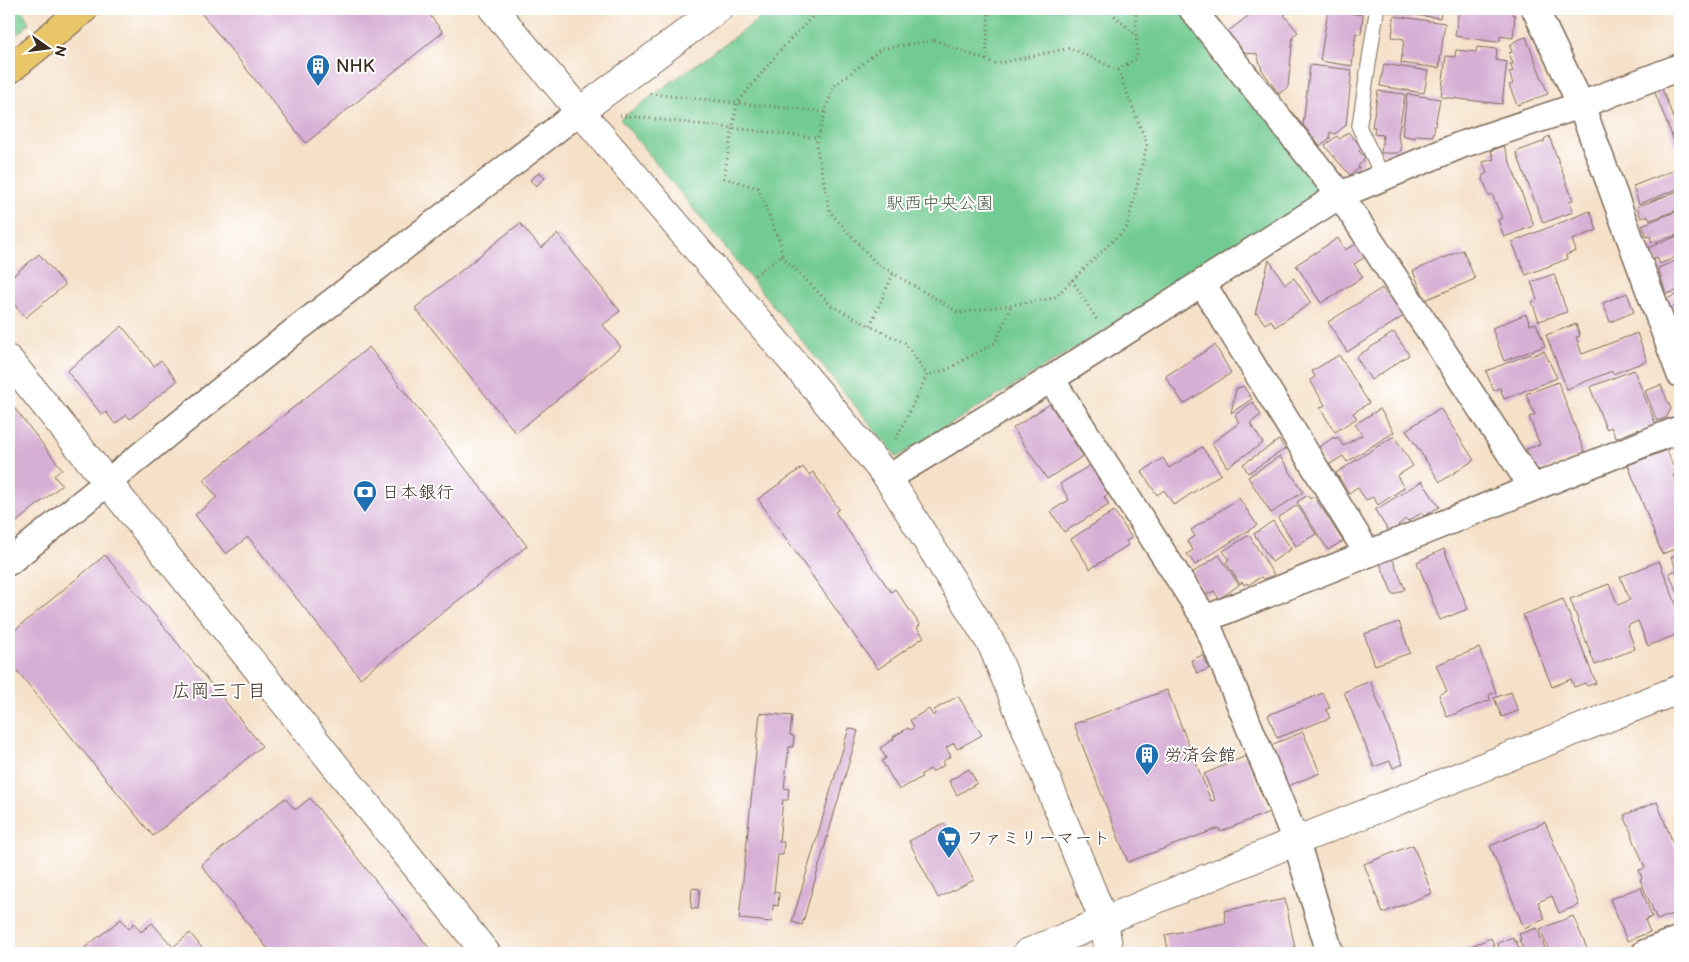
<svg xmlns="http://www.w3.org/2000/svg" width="1689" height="962" font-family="'Balsamiq Sans','Klee One',sans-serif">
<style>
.green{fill:#72cb92;stroke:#567a58}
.building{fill:#d7aed4}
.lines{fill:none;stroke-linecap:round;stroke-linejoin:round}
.service-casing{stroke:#7c6a5a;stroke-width:16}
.minor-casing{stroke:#7c6a5a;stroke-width:29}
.tertiary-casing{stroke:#7c6a5a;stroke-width:30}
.primary-casing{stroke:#7c6a5a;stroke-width:30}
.path{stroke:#7c6a5a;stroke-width:3;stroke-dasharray:1 4;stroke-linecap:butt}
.service{stroke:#fff;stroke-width:14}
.minor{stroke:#fff;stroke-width:26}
.tertiary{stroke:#fff;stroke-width:28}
.primary{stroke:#e9c769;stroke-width:28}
.labels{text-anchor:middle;stroke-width:4;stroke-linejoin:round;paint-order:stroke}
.poi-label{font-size:18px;fill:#3b2a1e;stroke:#fff;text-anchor:start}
.park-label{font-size:18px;fill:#4e6247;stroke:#fff}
.neighbourhood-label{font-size:19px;fill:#3b2a1e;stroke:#fff}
</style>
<rect width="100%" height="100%" fill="#fff"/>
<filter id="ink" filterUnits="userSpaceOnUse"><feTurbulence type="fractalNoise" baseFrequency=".02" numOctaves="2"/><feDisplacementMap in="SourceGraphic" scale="10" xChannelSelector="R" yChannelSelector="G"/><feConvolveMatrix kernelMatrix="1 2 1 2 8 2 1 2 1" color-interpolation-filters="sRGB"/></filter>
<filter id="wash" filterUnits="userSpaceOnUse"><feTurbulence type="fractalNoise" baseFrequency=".0096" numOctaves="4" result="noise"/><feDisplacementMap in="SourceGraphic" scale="20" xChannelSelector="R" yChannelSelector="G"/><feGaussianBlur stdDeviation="1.12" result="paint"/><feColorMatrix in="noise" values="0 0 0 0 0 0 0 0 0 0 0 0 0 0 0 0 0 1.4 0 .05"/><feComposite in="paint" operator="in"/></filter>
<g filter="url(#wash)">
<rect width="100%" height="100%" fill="#f5e0c8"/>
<path class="green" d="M9 9H21L29 22 27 26 9 41Z
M773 9H1180L1328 194 897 457 620 119Z"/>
<g id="blocks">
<path class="building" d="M198 9H425L443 32 306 143Z
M1257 9H1292L1284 15 1298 32 1293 36 1288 87 1279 94 1262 70 1257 54 1247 53 1240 49 1226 33Z
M1389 9H1442L1440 18 1388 12Z
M1459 9H1513V15H1515L1513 38 1500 36V40L1496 42 1455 36Z
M1328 10 1363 15 1361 34 1356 33 1352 66 1320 61Z
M1394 16 1445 23 1439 68 1401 63 1404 39 1392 37Z
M1526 37 1548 94 1517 105 1509 85 1513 84 1509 72 1513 71 1510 64H1513L1509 53 1512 52 1510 46 1515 41Z
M1477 47 1497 49 1496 60 1507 62 1502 104 1441 97 1446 56 1455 57 1456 50 1476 52Z
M1384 64 1428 71 1424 93 1380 86Z
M1310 65 1352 70 1346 125 1335 134 1330 132V138L1320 146 1303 125Z
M1661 86 1680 136V148L1677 149 1654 90Z
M1378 91 1405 94 1398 136 1402 148 1399 153H1381L1383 135 1374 134 1375 127H1372Z
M1407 94 1440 99 1433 136 1415 135V138L1402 135Z
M1348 132 1358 143 1361 149 1359 151 1365 157 1363 159 1364 161 1358 166 1359 168 1350 175 1328 150 1325 145 1337 136 1340 139Z
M1549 136 1573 200 1569 202 1573 212 1543 223 1516 152 1545 141 1544 139Z
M1504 146 1534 226 1504 237 1498 220 1502 218 1492 194 1489 196 1482 176 1487 173 1483 162 1494 159 1491 151Z
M1680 168V188L1639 204 1633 186Z
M540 172 545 178 536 186 530 180Z
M1680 190V209L1650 220 1648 216 1641 218 1637 207Z
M1680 210V234L1652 243 1650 236 1647 237 1642 225Z
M1590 211 1597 230 1572 240 1576 251 1566 255 1567 259 1526 275 1512 242Z
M520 223 541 248 558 234 620 311 603 325 621 347 516 433 415 308Z
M1680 235V255L1660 264 1657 257 1649 260 1645 249Z
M1338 238 1345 250 1356 244 1365 257 1354 264 1363 277 1321 303 1296 265Z
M1463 250 1475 279 1425 300 1413 271Z
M39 254 65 285 25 318 9 298V279Z
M1680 259V290L1666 294 1658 268Z
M1269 260 1285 284 1294 278 1311 303 1275 327 1271 320 1265 324 1257 313 1255 314Z
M1554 274 1567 312 1539 321 1532 302 1537 300 1531 282Z
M1382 288 1387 295 1389 294 1404 316 1347 352 1328 322Z
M1627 293 1634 312 1610 322 1603 303Z
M1680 293V304L1667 309 1664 300Z
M1680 313V326L1676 328 1671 317 1676 315V317H1679L1678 314Z
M1526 314 1530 325 1536 323 1545 346 1504 361 1492 328Z
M1576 324 1580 336 1576 337 1582 354 1637 333 1647 361 1613 374 1612 371 1567 389 1546 335Z
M122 326 154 366 161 360 177 381 130 419 127 415 115 424 106 412 102 415 67 371Z
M1394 332 1409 355 1371 380 1356 357Z
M1215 345 1231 373 1184 404 1166 378 1167 375Z
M369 347 527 546 360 678 248 537 226 554 195 515 217 497 203 480Z
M1544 351 1557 378 1504 399 1500 388 1494 391 1486 371 1530 354 1531 356Z
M1339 355 1369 403 1353 413 1357 418 1335 432 1320 408 1325 405 1310 380 1315 377 1312 371Z
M1634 370 1656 425 1640 431 1639 429 1616 438 1611 427 1606 429 1590 387Z
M1558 382 1585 453 1542 470 1535 469 1526 449 1540 445 1529 417 1535 415 1526 394Z
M1661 385 1671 409 1666 418 1657 421 1645 391Z
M1243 386 1252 399 1231 413 1236 389Z
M9 401 62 469 54 476 62 485 9 528Z
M1253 402 1261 415 1250 423 1263 443 1227 467 1212 443 1239 423 1235 415Z
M1050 404 1083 456 1047 479 1013 428Z
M1440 408 1474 460 1440 482 1406 430Z
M1380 409 1394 432 1347 462 1343 456 1327 466 1316 449 1334 437 1335 439 1338 437 1343 446 1362 435 1355 424Z
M1394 436 1413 466 1397 476 1404 488 1378 505 1373 497 1366 500 1357 487 1349 493 1336 473Z
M1279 440 1285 449 1248 473 1243 464Z
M1202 447 1221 474 1174 505 1164 490 1157 495 1142 472 1163 458 1169 468Z
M1667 450 1676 474 1673 475 1680 492V547L1662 554 1628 465Z
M1280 456 1303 492 1271 513 1248 477Z
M1092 464 1098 475 1097 476 1108 494 1104 497 1109 505 1064 532 1051 511 1069 500 1060 484Z
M803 467 809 475 813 472 839 509 835 512 891 592 895 589 920 625 917 628 924 637 878 669 758 499Z
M1422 481 1439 507 1424 516 1422 513 1408 521 1406 519 1398 525 1400 528 1389 532 1375 510Z
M1308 495 1310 499 1314 496 1343 541 1328 550 1297 502Z
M1239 498 1257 525 1195 565 1187 554 1193 550 1187 541 1195 536 1191 530Z
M1297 505 1316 534 1296 546 1278 518Z
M1114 511 1132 538 1126 541 1128 545 1090 569 1071 539Z
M1273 521 1291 549 1272 562 1254 534Z
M1249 535 1274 575 1263 579 1261 577 1248 585 1247 583 1244 585 1242 582 1240 584 1226 562 1229 559 1223 551Z
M1444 549 1468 609 1440 620 1417 562Z
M1680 554V593L1678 594 1669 573 1677 570 1671 557Z
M105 555 262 746 153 836 9 661V635Z
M1219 555 1239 585 1219 599 1214 591 1206 595 1192 573Z
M1392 558 1405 589 1393 595 1380 563Z
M1659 561 1680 614V633L1648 646 1638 621 1627 626 1635 649 1595 665 1570 599 1609 584 1618 605 1630 600 1620 577Z
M1563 599 1596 683 1587 686 1585 683 1574 687 1571 679 1552 687 1523 615Z
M1399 622 1410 653 1375 665 1364 634Z
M1479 648 1496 692 1489 695 1490 700 1447 717 1439 695 1447 691 1436 665Z
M1203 655 1209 669 1197 673 1191 660Z
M1370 681 1403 764 1393 768 1390 761 1374 767 1344 692Z
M1167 690 1211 801 1215 800 1204 774 1246 756 1269 812 1220 832 1219 828 1128 862 1074 724Z
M1511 692 1518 711 1502 717 1494 698Z
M1323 693 1330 708 1326 709 1330 718 1277 738 1268 715Z
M958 696 982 735 957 749 954 743 946 748 951 756 942 762 944 765 932 772 930 769 920 775 922 777 899 790 882 761 886 758 880 748 894 739 893 737 908 728 910 730 914 727 910 720 929 709 933 716 936 714 934 710Z
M760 713 792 716 790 735 794 736 793 747H789L784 788 789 789 788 800H783L779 842H784L783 855H778L774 892 779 893 778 906 773 905 772 922 739 919Z
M849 728 858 731 802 925 792 922Z
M1303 732 1320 773 1288 786 1271 745Z
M969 769 977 783 957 795 949 781Z
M285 798 295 810 310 798 433 953H271L201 865Z
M1657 802 1680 861V911L1657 920 1640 879 1642 878 1639 870 1645 868 1624 815Z
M1545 822 1579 905 1559 913 1552 896 1538 902 1545 919 1524 928 1490 846Z
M944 823 974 880 938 898 909 841Z
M1413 845 1432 893 1383 913 1364 864Z
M1641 887 1652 917 1645 920 1650 932 1627 941 1610 899Z
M692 888 700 889 698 909 691 908Z
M1285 899 1296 953H1169L1165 935 1226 923 1224 911Z
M1573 916 1589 953H1550L1540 929Z
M121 919 129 929 134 923 141 932 152 923 173 947 190 933 206 953H78Z
M1537 928 1547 953H1525L1519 940H1521L1519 934Z
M1513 937 1514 942 1516 941 1521 953H1500L1498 943Z
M1491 938 1497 953H1462L1461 950Z"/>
</g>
</g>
<g filter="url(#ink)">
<use href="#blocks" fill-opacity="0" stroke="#7c6a5a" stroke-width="1"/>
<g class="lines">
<g class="service-casing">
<path id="service" d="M1377 9 1359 127 1383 177"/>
</g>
<g class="minor-casing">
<path id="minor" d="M1192 9 1340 195 1533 488
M1535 9 1581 105 1680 374
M1202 283 1368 554
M1051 379 1205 619 1296 841 1330 953
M888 478 1051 379 1340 195 1461 145 1581 105 1680 67
M9 562 292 333 579 112
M1205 619 1680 429
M1645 953 1680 939"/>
</g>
<g class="tertiary-casing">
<path id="tertiary" d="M493 9 816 389 888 478 992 645 1104 921 1109 953
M579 112 718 9
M9 360 486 953
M1027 953 1296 841 1680 689"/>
</g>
<g class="primary-casing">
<path id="primary" d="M9 70 84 9"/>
</g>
<path class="path" d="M865 9H868
M1107 9 1136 35
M934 40 996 64 1070 48 1118 70 1147 144 1127 227 1054 298 959 313 876 263 830 212 816 144 833 87 881 49Z
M986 60 989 9
M1118 70 1137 58 1136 9
M650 94 826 112
M620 115 818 138
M782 256 832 306 870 326
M893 274 870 326 905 343 927 375
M755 275 782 256 781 245 758 188 724 178 737 103 783 47 815 14 837 15 845 9
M1072 280 1097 320
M896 439 927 375 946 370 996 342 1011 305"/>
<use href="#service" class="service"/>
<use href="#minor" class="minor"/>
<use href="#tertiary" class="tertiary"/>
<use href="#primary" class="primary"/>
</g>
</g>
<defs>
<g id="building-pin" transform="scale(1.25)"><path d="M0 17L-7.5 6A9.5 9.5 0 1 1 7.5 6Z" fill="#1f6fb2" stroke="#fff"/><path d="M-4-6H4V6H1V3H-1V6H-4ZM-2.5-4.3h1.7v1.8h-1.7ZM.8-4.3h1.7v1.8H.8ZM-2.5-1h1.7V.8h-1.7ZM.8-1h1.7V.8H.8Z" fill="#fff"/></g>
<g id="bank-pin" transform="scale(1.25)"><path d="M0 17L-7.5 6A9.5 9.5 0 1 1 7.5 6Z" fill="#1f6fb2" stroke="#fff"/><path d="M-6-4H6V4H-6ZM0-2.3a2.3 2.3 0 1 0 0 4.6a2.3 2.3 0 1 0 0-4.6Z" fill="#fff"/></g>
<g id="supermarket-pin" transform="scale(1.25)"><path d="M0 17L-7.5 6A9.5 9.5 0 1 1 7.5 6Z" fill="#1f6fb2" stroke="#fff"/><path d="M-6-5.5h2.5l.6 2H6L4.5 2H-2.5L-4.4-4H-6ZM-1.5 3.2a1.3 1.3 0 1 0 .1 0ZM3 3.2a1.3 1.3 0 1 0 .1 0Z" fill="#fff"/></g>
</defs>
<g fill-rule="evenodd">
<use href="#building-pin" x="318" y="66"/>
<use href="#bank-pin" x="365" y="492"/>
<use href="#building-pin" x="1147" y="755"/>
<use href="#supermarket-pin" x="949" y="838"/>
</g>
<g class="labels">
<g class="poi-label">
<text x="336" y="72">NHK</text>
<text x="382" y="498">日本銀行</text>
<text x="1164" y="761">労済会館</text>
<text x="966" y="844">ファミリーマート</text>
</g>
<g class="park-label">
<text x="940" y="209">駅西中央公園</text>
</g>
<g class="neighbourhood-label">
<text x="219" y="697">広岡三丁目</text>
</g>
</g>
<rect width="1689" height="962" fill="none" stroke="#fff" stroke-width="30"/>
<g transform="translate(48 48) rotate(104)" stroke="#ffffff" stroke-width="4" paint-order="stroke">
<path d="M0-4L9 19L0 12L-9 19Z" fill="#3b2a1e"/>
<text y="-8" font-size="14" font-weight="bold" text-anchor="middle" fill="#3b2a1e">N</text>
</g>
</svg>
